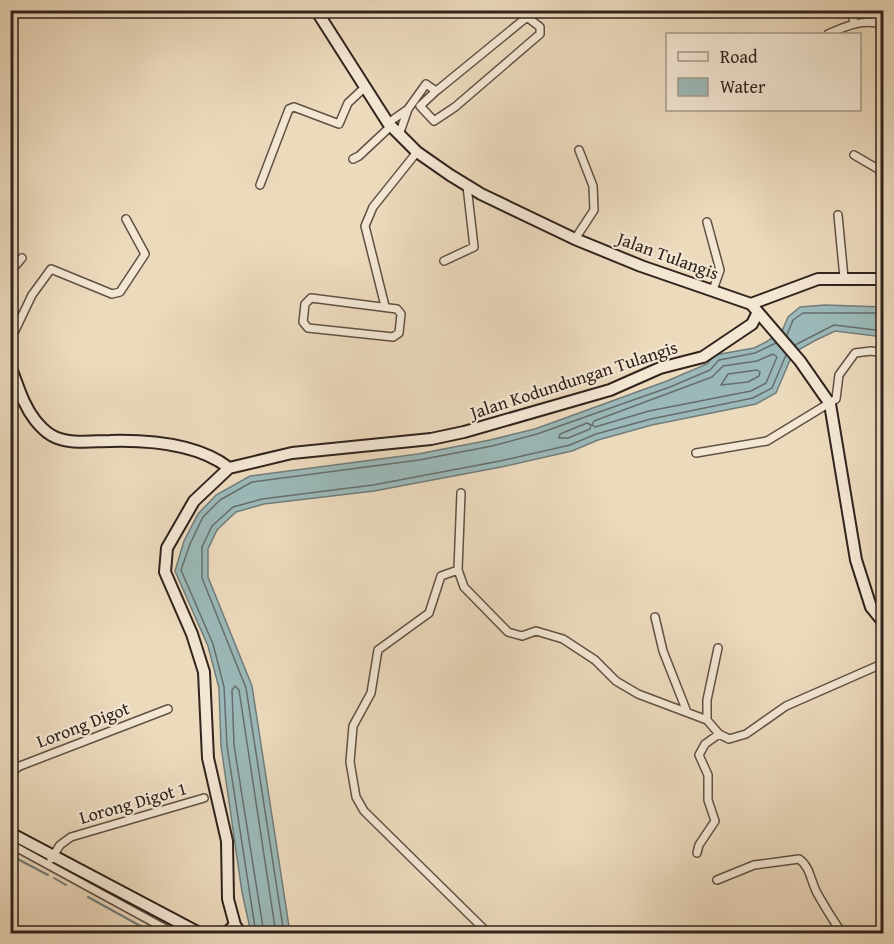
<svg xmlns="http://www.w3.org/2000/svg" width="894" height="944" font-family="'Gentium Book Plus',serif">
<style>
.water{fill:#9bb9b9;stroke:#717d7b;stroke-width:1.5}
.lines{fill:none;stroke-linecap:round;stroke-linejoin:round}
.shore{stroke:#666e6b;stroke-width:1.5}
.stream{stroke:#717d7b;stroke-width:2}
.street-casing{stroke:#605145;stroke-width:10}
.secondary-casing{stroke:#31231d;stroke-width:14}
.street{stroke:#f3e7d4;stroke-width:7}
.secondary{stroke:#f3e7d4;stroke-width:10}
.labels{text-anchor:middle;stroke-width:4.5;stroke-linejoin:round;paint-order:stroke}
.street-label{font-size:18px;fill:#31231d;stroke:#f3e7d4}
</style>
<rect width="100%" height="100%" fill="#ecdabd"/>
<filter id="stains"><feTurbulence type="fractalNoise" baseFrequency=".00333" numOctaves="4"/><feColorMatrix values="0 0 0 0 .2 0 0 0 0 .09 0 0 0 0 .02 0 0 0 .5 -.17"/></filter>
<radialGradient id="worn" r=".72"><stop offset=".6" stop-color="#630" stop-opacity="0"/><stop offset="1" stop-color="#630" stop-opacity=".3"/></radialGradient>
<path class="water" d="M825 305 883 307V337L835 331 816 340 793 353 776 393 756 404 652 425 598 440 572 451 501 467 374 491 264 504 236 512 217 530 208 549V577L252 686 290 933H251L242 892 221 746 219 688 208 646 175 571 184 541 198 514 216 495 250 476 418 454 490 440 535 429 667 381 707 364 715 355 754 348 766 342 782 331 788 317 800 307Z"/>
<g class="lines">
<path class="shore" d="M787 335 793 320 803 313H884
M795 345 834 325 884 331
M773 354 777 357 766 383 751 391 649 411 595 427 592 425 594 421 712 377 723 366 757 361Z
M757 370 760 372 759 376 748 382 721 385 728 374Z
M587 423 591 425 590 429 568 438H559L560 434Z
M256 934 227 746 224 687 213 644 181 570 190 544 203 517 220 500 252 482 419 460 492 446 537 434 670 387 710 370 719 360 755 353 776 343
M264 934 234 745 232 690 235 686 239 690 276 934
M284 934 246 688 202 578V547L212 526 233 507 262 499 373 485 500 461 570 445 596 434 651 419 753 398 772 388 786 355"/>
<path class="stream" d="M10 855 48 875
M54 878 66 885
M88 897 155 934"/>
<g class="street-casing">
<path id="street" d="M852 10 854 24
M874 21 878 10
M828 34C846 26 864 18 884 25
M388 123 408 109
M399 135 408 109 426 84 436 91 440 88 527 17 540 27V34L455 107 434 121 420 106 436 91
M854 155 878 169 884 178
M353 159 359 156 391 126
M260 185 289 109 294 107 339 124 348 103 363 89
M838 215 844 278
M707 222 720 270 713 290
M884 225V233
M575 239 594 210 593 186 579 150
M444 261 474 247 467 186
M10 272 22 258
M311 298 397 309 401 314 399 333 393 337 308 328 303 322 305 304Z
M385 306 365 226 373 207 417 152
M10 341 32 295 51 269 112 294 120 292 145 254 126 219
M696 453 767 441 836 399 839 375 855 353 871 351 884 353
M461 493 458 570 464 587 508 632 522 636 536 631 563 639 595 660 616 681 638 694 707 720 719 734 729 739 746 734 786 706 884 663
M458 570 441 576 429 613 378 650 371 693 353 726 350 762 356 797 364 811 489 934
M655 617 663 651 687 712
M707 720V700L718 648
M10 773 20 766 168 709
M10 844 175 934
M697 853 699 845 715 821 708 800V775L699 755 705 744 719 734
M51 859 60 845 71 837 204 798
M717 880 754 865 799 859C810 866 811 882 817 893 825 907 833 921 843 934"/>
</g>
<g class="secondary-casing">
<path id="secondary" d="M316 10 388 123 417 152 450 175 481 194 575 239 641 266 751 304 800 361 830 404 856 560 871 607 884 623
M751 304 818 279H884
M10 366C18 385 22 403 35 420 39 425 46 432 51 435 67 445 93 441 110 441 149 440 198 444 229 468
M10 833 201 934
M225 934 235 925
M241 934 235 925 228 899 227 841 208 758 204 672 192 634 165 572 167 548 194 501 229 468 292 453 431 439 464 432 610 390 660 368 703 357 752 324 758 312"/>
</g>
<use href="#street" class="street"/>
<use href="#secondary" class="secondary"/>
</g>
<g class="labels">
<g class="street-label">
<text transform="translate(668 256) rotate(20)" y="6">Jalan Tulangis</text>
<text transform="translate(574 380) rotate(-18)" y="6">Jalan Kodundungan Tulangis</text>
<text transform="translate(83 725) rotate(-21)" y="6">Lorong Digot</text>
<text transform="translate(133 803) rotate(-16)" y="6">Lorong Digot 1</text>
</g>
</g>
<rect width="894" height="944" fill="none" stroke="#ecdabd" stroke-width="36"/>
<rect x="12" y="12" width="870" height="920" fill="none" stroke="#31231d" stroke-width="3"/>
<rect x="18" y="18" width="858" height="908" fill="none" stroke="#31231d" stroke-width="1.5"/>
<rect x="666" y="33" width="195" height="78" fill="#f3e7d4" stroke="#a5998b" stroke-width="1.5"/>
<rect x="678" y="52" width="30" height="9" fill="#f3e7d4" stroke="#a5998b" stroke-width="1.5"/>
<text x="720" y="63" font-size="18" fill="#31231d">Road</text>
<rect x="678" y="78" width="30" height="18" fill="#9bb9b9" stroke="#a5998b" stroke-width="1.5"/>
<text x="720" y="93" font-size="18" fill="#31231d">Water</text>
<rect width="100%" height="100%" filter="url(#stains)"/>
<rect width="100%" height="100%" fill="url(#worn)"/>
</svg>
